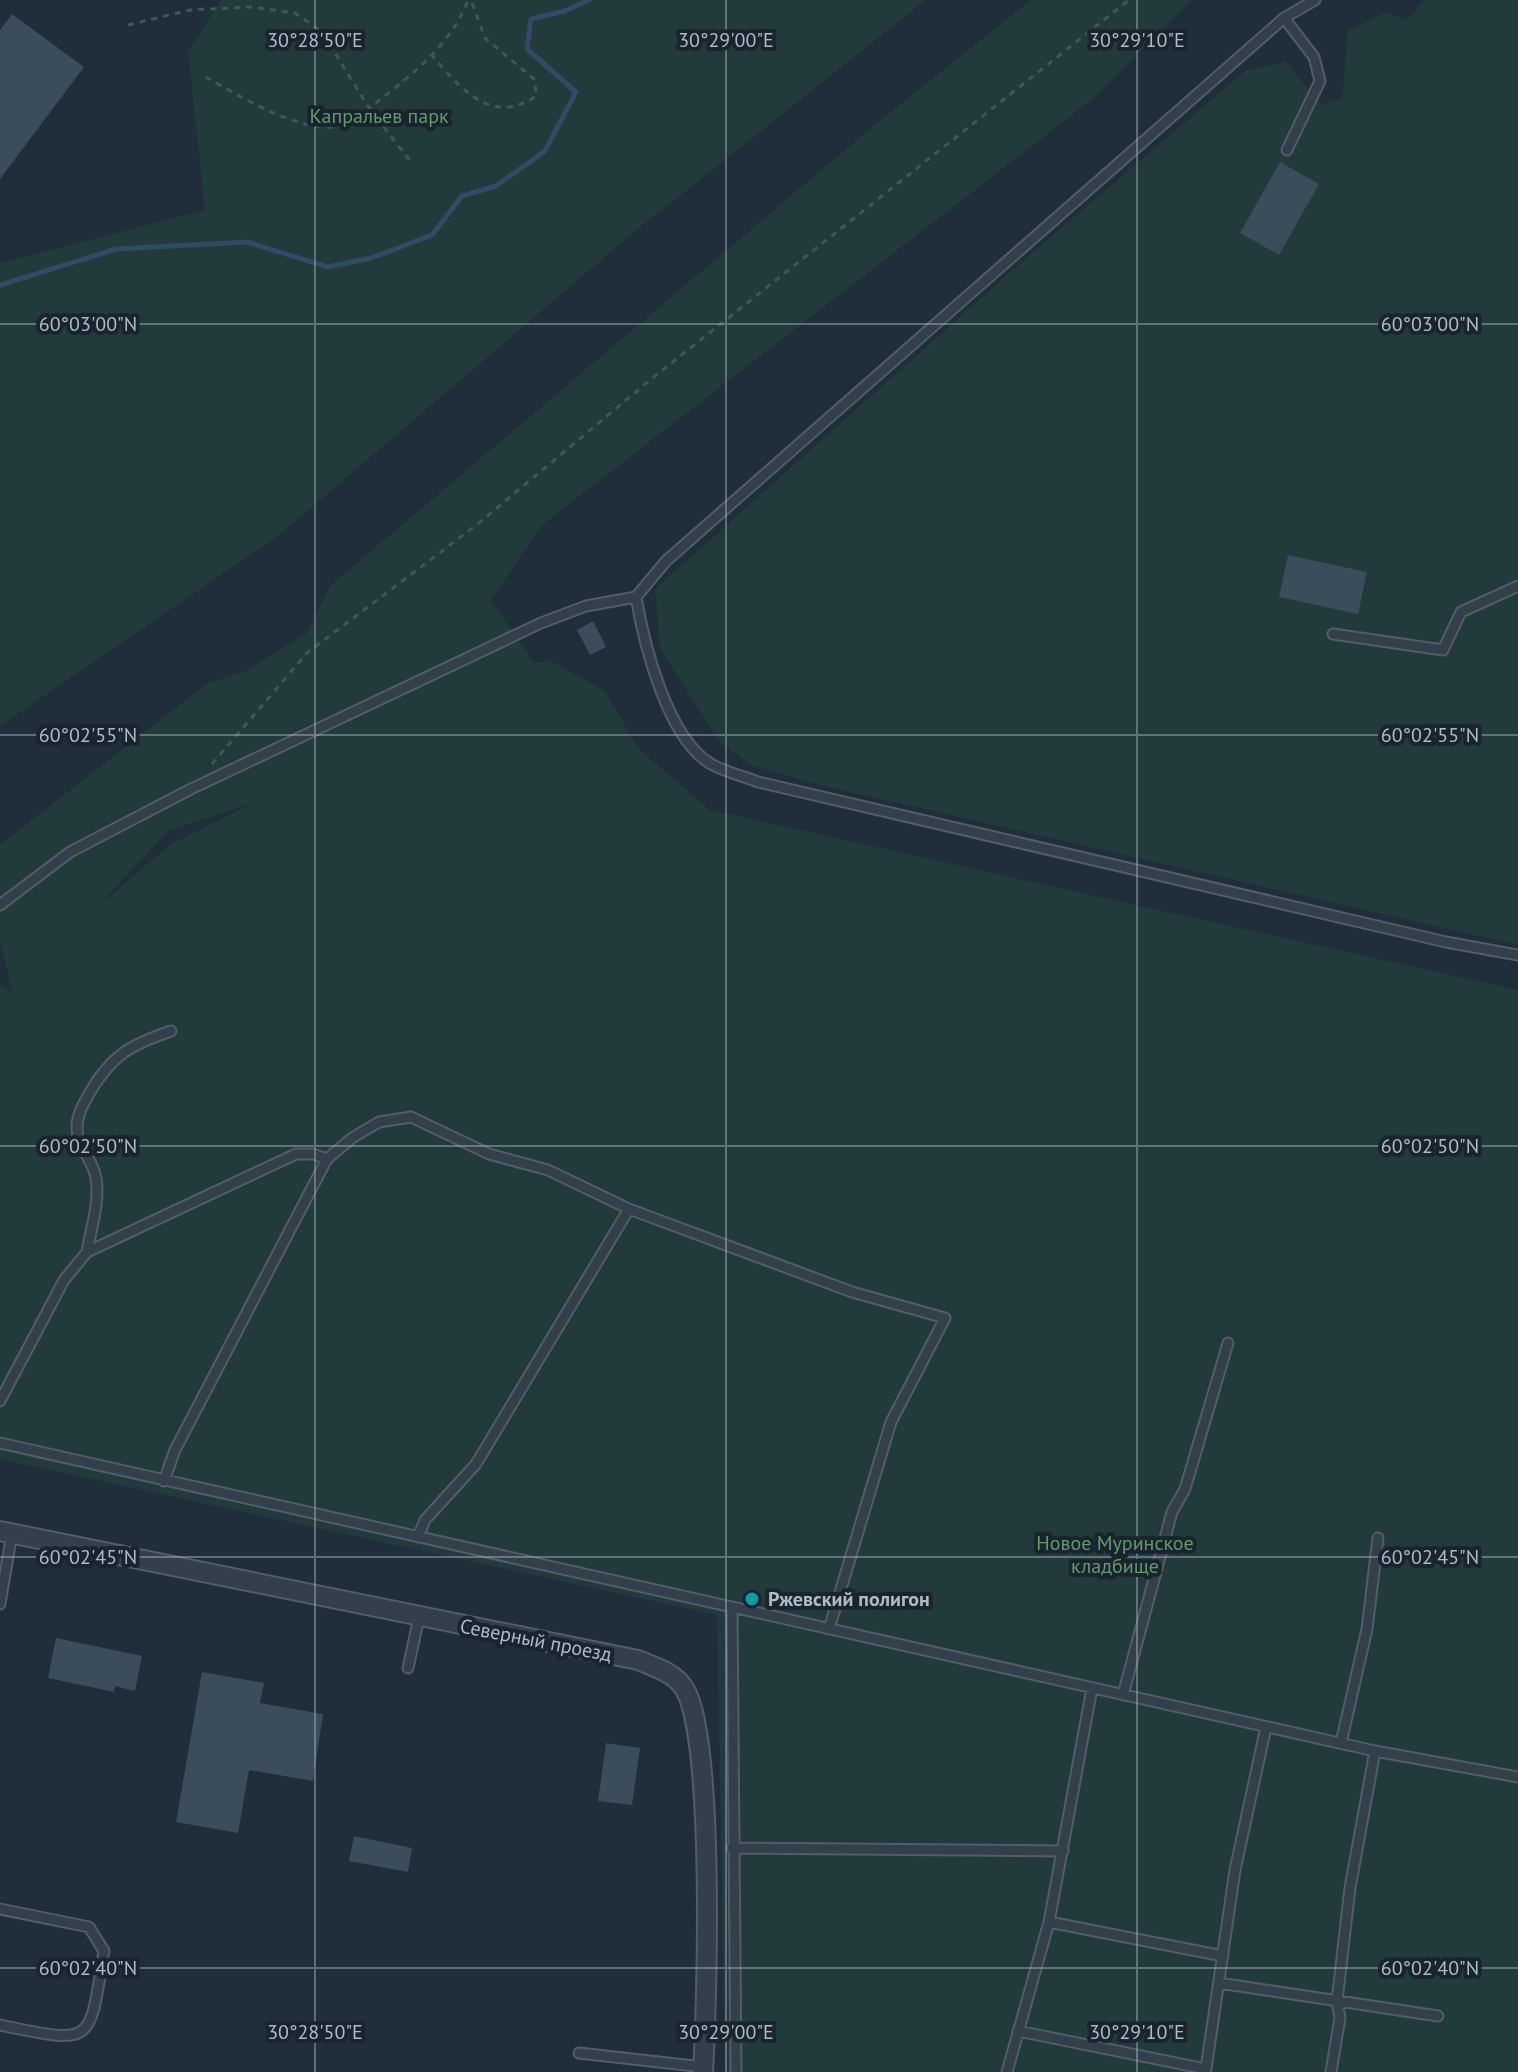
<svg xmlns="http://www.w3.org/2000/svg" width="1518" height="2072" font-family="'PT Sans',sans-serif">
<style>
.green{fill:#223a3b;fill-rule:evenodd}
.lines{fill:none;stroke-linecap:round;stroke-linejoin:round}
.stream{stroke:#324a63;stroke-width:5}
.building{fill:#3b4c5a}
.service-casing{stroke:#515d68;stroke-width:13}
.minor-casing{stroke:#515d68;stroke-width:22}
.path{stroke:#3f5758;stroke-width:3;stroke-dasharray:6 6;stroke-linecap:butt}
.service{stroke:#333f4a;stroke-width:9}
.minor{stroke:#333f4a;stroke-width:18}
.ticks{fill:none;stroke:#aebac7;stroke-width:2;stroke-opacity:0.45}
.culture-dot{fill:#0f9aa8;stroke:#19242f;stroke-width:3}
.labels{text-anchor:middle;stroke-width:8;stroke-linejoin:round;paint-order:stroke}
.park-label{font-size:20px;fill:#64996c;stroke:#19242f}
.poi-label{font-size:20px;font-weight:bold;fill:#aebac7;stroke:#19242f;text-anchor:start}
.street-label{font-size:20px;fill:#aebac7;stroke:#19242f}
.ticks-label{font-size:20px;text-anchor:middle;fill:#aebac7;stroke:#19242f;stroke-width:8;stroke-linejoin:round;paint-order:stroke}
</style>
<rect width="100%" height="100%" fill="#202d3a"/>
<path class="green" d="M221 0H926L634 232 278 536 0 726V263L205 210 188 52Z
M1031 0H1192L1094 98 542 525 491 600 534 663 548 660 605 691 639 749 710 810 1518 990V2072H725L717 1615 0 1459V985L12 991 0 941V845L206 684 245 671 307 633 331 585 878 122ZM256 802 171 844 97 907 168 831Z
M1424 0H1518V945L819 785 753 766 720 743 660 648 655 589 1024 260 1245 71 1286 62 1321 104 1342 98 1348 31 1386 12 1407 20Z"/>
<g class="lines">
<path class="stream" d="M0 285 116 249 247 242 328 267 371 258 432 235 462 196 496 186 545 151 576 92 527 49 531 19 565 11 589 0"/>
</g>
<path class="building" d="M12 14 84 67 0 179V30Z
M1280 162 1319 184 1279 255 1240 233Z
M1288 555 1367 572 1358 614 1279 597Z
M593 621 606 647 590 655 577 630Z
M56 1638 142 1656 135 1691 115 1686 114 1692 48 1678Z
M202 1672 264 1683 260 1703 323 1714 313 1781 249 1770 238 1833 176 1822Z
M606 1743 640 1748 632 1805 598 1801Z
M354 1836 412 1848 408 1872 349 1861Z"/>
<g class="lines">
<g class="service-casing">
<path id="service" d="M1315 0 1284 18 666 561 636 597C644 644 667 738 711 764 725 772 743 776 758 782L1446 942 1518 955
M1284 18 1314 57 1320 81 1287 150
M1333 634 1443 650 1461 612 1518 586
M0 905 70 852 191 789 541 623 586 606 636 597
M87 1252C91 1228 100 1202 96 1178 93 1159 76 1146 77 1127 77 1114 84 1103 90 1092 112 1055 130 1045 171 1031
M0 1401 64 1280 87 1252 296 1154H313L327 1159
M0 1443 1375 1751 1518 1777
M164 1481 175 1450 327 1159 352 1138 379 1122 411 1117 489 1154 548 1170 629 1209 852 1292 945 1318 891 1422 829 1629
M418 1537 425 1520 476 1464 629 1209
M0 1604 12 1533
M732 1609 736 2072
M408 1668 419 1617
M1123 1695 1172 1512 1185 1489 1228 1343
M1341 1743 1367 1629 1378 1538
M732 1848 1063 1851
M0 1909 89 1927 104 1951C89 2045 95 2045 0 2025
M1049 1922 1223 1956
M1219 1983 1438 2016
M1018 2031 1206 2069 1235 1870 1266 1727
M579 2053 703 2067
M1007 2072 1049 1922 1092 1688
M1331 2072 1340 2018 1337 2001 1350 1888 1375 1751"/>
</g>
<g class="minor-casing">
<path id="minor" d="M0 1531 638 1660C654 1667 674 1672 684 1688 715 1736 707 2004 703 2072"/>
</g>
<path class="path" d="M128 25 190 10 252 7 295 13 322 32 369 108C406 80 452 45 468 0
M431 54C459 87 491 127 536 96L535 80 485 38 471 0
M206 77C241 97 302 135 344 126 352 124 362 113 369 108L411 162
M212 764 307 653 479 523 650 380 1129 0"/>
<use href="#service" class="service"/>
<use href="#minor" class="minor"/>
</g>
<path class="ticks" d="M315 0V2072M726 0V2072M1137 0V2072M0 324H1518M0 735H1518M0 1146H1518M0 1557H1518M0 1968H1518"/>
<circle class="culture-dot" cx="752" cy="1599" r="8"/>
<g class="labels">
<g class="park-label">
<text x="379" y="123">Капральев парк</text>
<text x="1115" y="1550">Новое Муринское<tspan x="1115" dy="23">кладбище</tspan></text>
</g>
<g class="poi-label">
<text x="768" y="1606">Ржевский полигон</text>
</g>
<g class="street-label">
<text transform="translate(536 1640) rotate(11)" y="7">Северный проезд</text>
</g>
</g>
<g class="ticks-label">
<text x="315" y="47">30°28'50"E</text>
<text x="726" y="47">30°29'00"E</text>
<text x="1137" y="47">30°29'10"E</text>
<text x="88" y="331">60°03'00"N</text>
<text x="1430" y="331">60°03'00"N</text>
<text x="88" y="742">60°02'55"N</text>
<text x="1430" y="742">60°02'55"N</text>
<text x="88" y="1153">60°02'50"N</text>
<text x="1430" y="1153">60°02'50"N</text>
<text x="88" y="1564">60°02'45"N</text>
<text x="1430" y="1564">60°02'45"N</text>
<text x="88" y="1975">60°02'40"N</text>
<text x="1430" y="1975">60°02'40"N</text>
<text x="315" y="2039">30°28'50"E</text>
<text x="726" y="2039">30°29'00"E</text>
<text x="1137" y="2039">30°29'10"E</text>
</g>
</svg>
